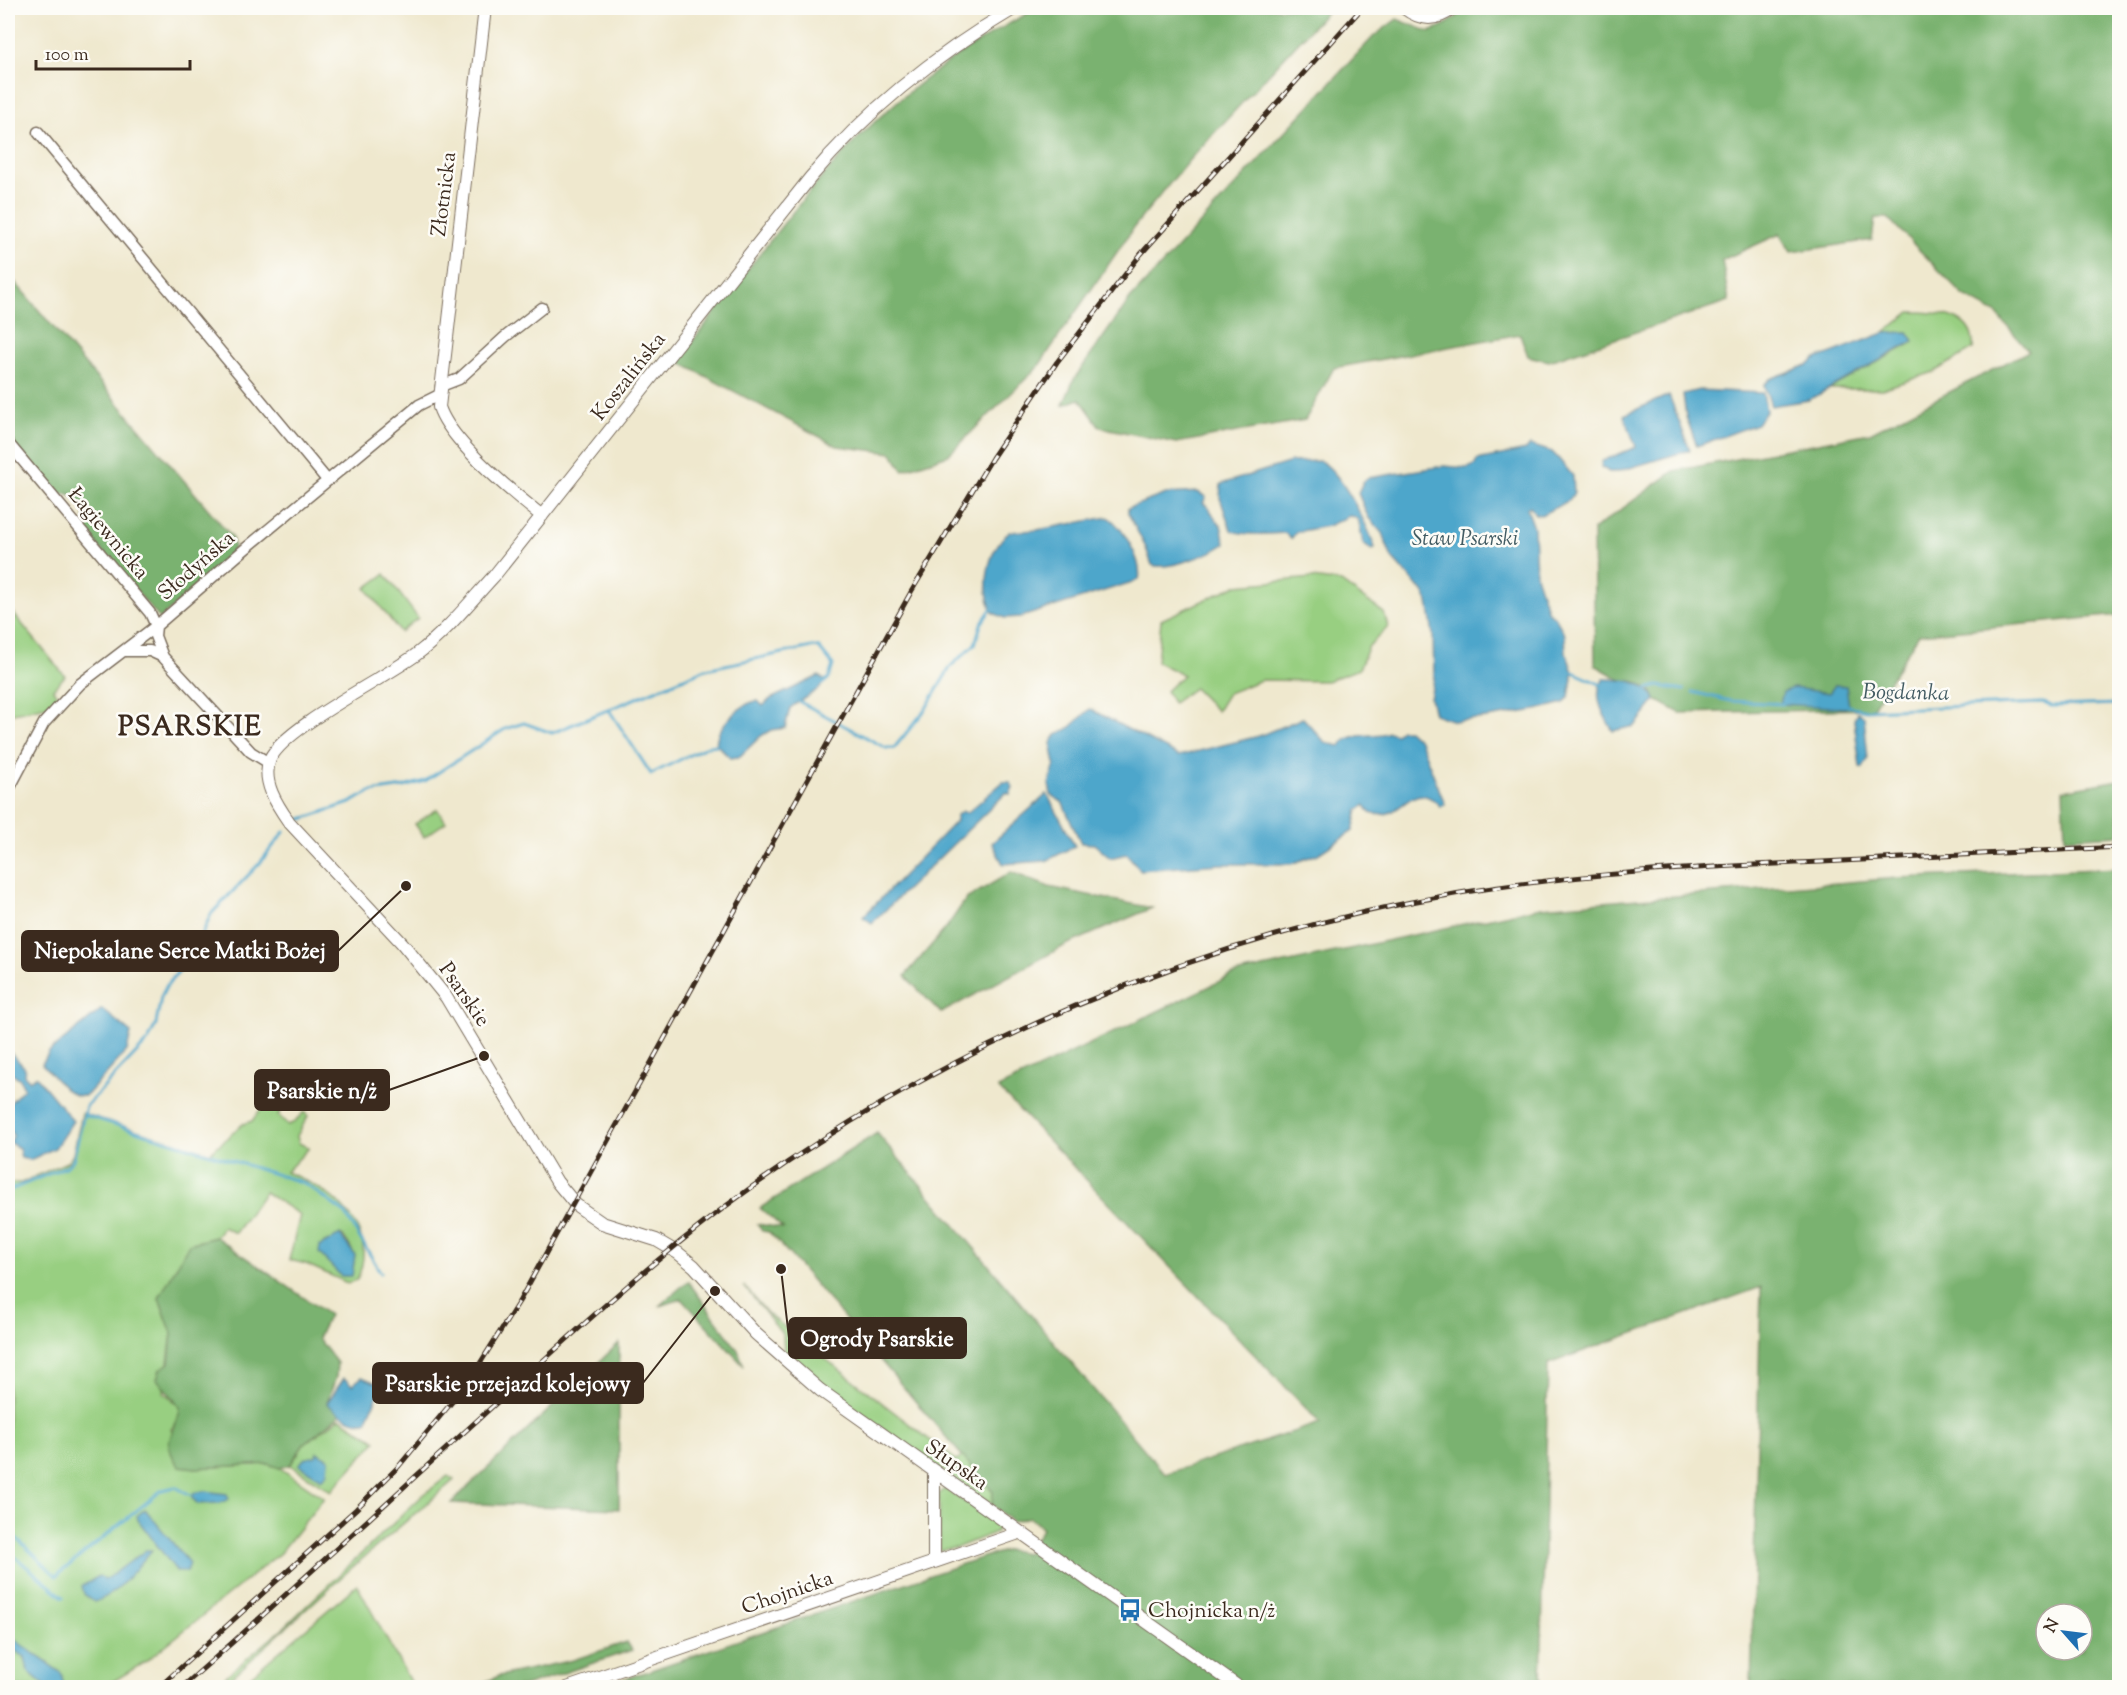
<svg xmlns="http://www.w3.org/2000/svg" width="2127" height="1695" font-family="'Sorts Mill Goudy',serif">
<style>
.green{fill:#98cf81;stroke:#6a7c50;stroke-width:1.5;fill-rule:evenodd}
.forest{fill:#7ab26f;stroke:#5a6e46;stroke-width:1.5;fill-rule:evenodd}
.water{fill:#4ea6cb;stroke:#446874;stroke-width:1.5}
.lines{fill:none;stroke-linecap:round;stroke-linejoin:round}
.stream{stroke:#4ea6cb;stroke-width:3}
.minor-casing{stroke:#7a6c5c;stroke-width:13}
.tertiary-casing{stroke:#7a6c5c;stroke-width:14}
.minor{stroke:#fff;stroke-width:10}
.tertiary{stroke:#fff;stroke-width:12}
.rail-casing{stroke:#3b2a1e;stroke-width:5}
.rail{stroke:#fdfcf7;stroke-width:3;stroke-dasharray:9;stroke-linecap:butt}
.labels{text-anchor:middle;stroke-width:5;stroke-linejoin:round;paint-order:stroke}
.street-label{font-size:21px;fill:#3b2a1e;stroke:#fdfcf7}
.poi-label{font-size:21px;fill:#3b2a1e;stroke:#fdfcf7;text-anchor:start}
.water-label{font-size:22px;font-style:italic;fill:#435c63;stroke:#fdfcf7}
.district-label{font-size:27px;font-weight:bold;letter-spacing:1.5px;fill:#3b2a1e;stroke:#fdfcf7}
.leader{fill:none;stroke:#3b2a1e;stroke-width:2}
.callout-dot{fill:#3b2a1e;stroke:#fdfcf7;stroke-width:2}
.callout{fill:#3b2a1e;stroke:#3b2a1e;stroke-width:2}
.callout-label{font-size:22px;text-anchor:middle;font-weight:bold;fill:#fff}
</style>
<rect width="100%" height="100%" fill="#fdfcf7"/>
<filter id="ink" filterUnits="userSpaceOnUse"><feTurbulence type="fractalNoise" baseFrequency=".0167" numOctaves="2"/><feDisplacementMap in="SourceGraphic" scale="12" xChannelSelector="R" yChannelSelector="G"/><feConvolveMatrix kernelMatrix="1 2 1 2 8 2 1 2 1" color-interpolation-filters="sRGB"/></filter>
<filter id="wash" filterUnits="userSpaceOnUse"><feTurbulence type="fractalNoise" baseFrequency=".008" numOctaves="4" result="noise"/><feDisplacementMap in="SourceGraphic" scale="24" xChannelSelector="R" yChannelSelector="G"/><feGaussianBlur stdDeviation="1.35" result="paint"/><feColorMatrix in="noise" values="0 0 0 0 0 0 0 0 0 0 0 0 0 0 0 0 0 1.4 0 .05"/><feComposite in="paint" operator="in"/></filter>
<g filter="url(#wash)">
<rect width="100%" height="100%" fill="#efe8ce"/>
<path class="green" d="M1910 312C1935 312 1976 313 1973 349L1934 372 1882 389H1829L1914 342 1908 332 1884 333Z
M385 574 418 618 400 632 366 588Z
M1312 578 1341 582 1384 613 1388 627 1369 646 1359 669 1327 681 1261 680 1228 693 1217 711 1194 688 1173 703 1166 691 1183 675 1157 662 1161 620 1237 585Z
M8 607 65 676 53 689 59 698 52 705 8 714Z
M437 809 446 822 424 837 415 824Z
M277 1093 289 1096 290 1099 278 1115 288 1125 295 1122 304 1112 308 1116 297 1136 299 1143 309 1148 286 1172C330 1189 381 1226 357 1280L347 1283 306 1264 289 1260 300 1215 265 1192 235 1233 223 1227 216 1237 189 1244 159 1298 172 1333 164 1392 180 1407V1419L171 1429 195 1468 268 1464 280 1468 324 1498 280 1553 145 1662 104 1687H64L61 1673 35 1654 22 1655 26 1661 28 1671 47 1687 8 1688V1183H21L69 1161 73 1154 82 1113 210 1153 243 1124 252 1121 270 1096ZM343 1236C353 1249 359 1260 349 1275L345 1276 323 1256 324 1243Z
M744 1286 768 1314 957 1461 964 1455 993 1492 992 1505 816 1382 784 1351 783 1335Z
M340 1418 376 1441 331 1491 290 1465 304 1444Z
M448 1476 454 1480 347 1572 230 1679 220 1687H213L280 1631 422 1496Z
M945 1489 993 1520 997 1525 996 1532 956 1548 940 1550 939 1494Z
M357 1585 413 1687H233L237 1683 239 1686Z"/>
<path class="forest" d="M1038 8H1330L1191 158 1137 223 1038 367 948 455 903 470 892 453 837 446 677 361C737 286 793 204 861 135 912 84 974 41 1038 8Z
M1468 8H2119V615L1919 634 1872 709 1680 713 1656 700 1650 689 1636 682 1621 680 1595 665 1593 530 1674 471 1870 433 2029 351 1996 313 1964 296 1888 218H1875L1872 240 1791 252 1780 234 1722 260 1729 301 1549 361 1528 356 1520 334 1334 368 1305 420 1176 443 1100 427 1080 399 1063 405 1074 379 1130 299 1374 36 1397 19 1430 32 1448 23Z
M8 274 232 537 234 547 232 554 160 619 86 532 84 505 69 494 54 495 8 440Z
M2119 780V835L2065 838 2063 790Z
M2119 868V1687H1751L1761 1287 1548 1364 1541 1687 598 1688 980 1558 1008 1550 1027 1553 1042 1528 1029 1517 1012 1522 992 1505 993 1492 792 1257 769 1232 762 1231 757 1224 783 1228 760 1208 877 1133 1165 1474 1320 1423 998 1088 1235 974 1541 907 1898 878ZM2046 1614H2082V1650H2046Z
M1011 872 1049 887 1152 908 1066 945 941 1013 905 976 946 928 966 899Z
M216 1237 329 1315 318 1338 337 1363 336 1377 327 1403 341 1414 304 1444 290 1465 280 1468 268 1464 195 1468 179 1466C157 1438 179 1432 180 1407L157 1379 160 1369 169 1363 172 1333 159 1298 189 1244Z
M688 1281 738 1350 744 1366 682 1299 659 1306Z
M619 1343V1509L451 1503Z
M627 1642 632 1650 522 1687H474L499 1676 573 1660Z"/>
<path class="water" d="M1908 332 1914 341 1809 400 1771 406 1764 385 1770 379 1810 364 1813 360 1884 333Z
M1699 390 1763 393 1766 411 1757 424 1697 446 1686 417 1683 394Z
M1669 395 1690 450 1616 472H1609L1601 467 1602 461 1636 447 1624 415Z
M1530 445 1552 452 1558 458 1573 476 1574 492 1570 500 1541 515 1535 514 1530 506 1527 508 1534 528 1536 575 1548 612 1555 617 1565 635 1566 652 1573 672 1569 697 1564 703 1536 710 1488 718 1454 721 1434 714 1430 698 1434 679 1433 635 1428 602 1423 592 1392 558 1382 533 1368 517 1358 493 1363 482 1368 478 1444 466 1468 468 1475 465 1477 460 1526 450Z
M1320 461C1340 470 1368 526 1375 548L1372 550 1363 544 1359 522 1355 517 1349 516 1328 526 1296 532 1291 539 1285 533C1274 534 1239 536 1231 530L1220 498 1221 484 1291 462Z
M1198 492 1206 497 1203 503C1213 509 1212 518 1221 525L1225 544C1211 554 1166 571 1152 565L1146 548 1128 513V508L1166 494Z
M1108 517C1123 527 1143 561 1139 580L1021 617 1005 618 993 613C981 588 987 550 1009 532L1037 530Z
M819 676 824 680 820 688 790 708 785 728 771 730 761 736 739 757 730 758 717 745C712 731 742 701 758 701L763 706 770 699Z
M1604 679C1626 680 1644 680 1656 700L1635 726 1613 731C1604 716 1591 695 1604 679Z
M1835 685 1846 686 1849 706 1845 708 1780 704 1783 692 1793 688 1829 693Z
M1090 709 1179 756 1259 736 1303 718 1326 743 1340 746C1349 730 1374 739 1389 732L1396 734 1401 730H1408L1420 741 1445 804 1441 807C1410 773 1404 824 1370 813L1365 805 1358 810 1353 831 1318 854 1291 864H1221L1140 870 1127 854 1110 858 1094 844 1081 843 1062 802 1051 795 1049 784 1055 764 1051 743 1056 735 1071 727Z
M1857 712 1864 716 1868 759 1863 768 1860 767 1854 720Z
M1003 782H1010L1013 787 1010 794 1006 793 872 923 863 917 956 821V816L962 811 967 813Z
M1047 794 1075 846 1046 861 1003 864 992 843Z
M102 1009 131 1033 127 1051 87 1095C70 1102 53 1075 42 1064L49 1052Z
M8 1050 25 1068 24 1075 29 1080 36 1076 73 1121 55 1148 30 1160 21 1158 19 1148 10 1143 13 1136 8 1124V1105L24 1088 20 1079 8 1070Z
M340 1235 355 1255 352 1276H341L319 1253 320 1246Z
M362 1377 381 1385V1388L366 1422C351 1423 337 1413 327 1403L344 1378 352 1385Z
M317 1452 329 1459 328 1473 322 1479 299 1465 304 1459 316 1456Z
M205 1491 227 1494 229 1499 220 1503 198 1504 192 1498 194 1493Z
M145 1509 189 1563 186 1572H177L138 1520 137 1516Z
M146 1550H152C136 1568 118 1595 94 1602L84 1594 82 1586 99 1576 105 1580Z
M15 1640 61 1673 64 1687H47L28 1671 25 1657 14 1650 12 1643Z"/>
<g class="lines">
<path class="stream" d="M1573 672 1602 685
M1647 689 1658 686 1684 690
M1693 692 1730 701 1783 704
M800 702 886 748H894L925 710 951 666 975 644 981 624 991 609
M1847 706 1866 710 2043 703 2052 706 2120 704
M609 710 651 774 708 746 717 745
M299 820 350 803 370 792 404 787 425 781 505 729 524 723 552 733 706 669 812 647 819 648 833 665 829 678 822 684
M85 1115 304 1183 345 1213 381 1273
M8 1191 67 1166 73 1160 86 1106 148 1041 156 1024 161 997 167 985 194 953 211 914 259 864 284 832
M8 1530 56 1576 162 1490 175 1487 191 1495
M8 1551 63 1597"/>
</g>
</g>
<g filter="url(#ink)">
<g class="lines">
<g class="minor-casing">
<path id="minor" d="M38 132 327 480
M441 386 459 379 505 337 542 308
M8 443 150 613 156 626 155 636 163 657 251 752 269 763
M124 651H150L163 657
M8 791 44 723 80 684 156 626 245 549 419 405 439 395"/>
</g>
<g class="tertiary-casing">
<path id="tertiary" d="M485 8 439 407C450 441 513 493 542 516
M1015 8C937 54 868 108 810 178L494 576C469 603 446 632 417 654 384 679 285 727 270 759 261 781 277 805 289 822L402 943 446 997 557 1182 576 1205 602 1223 656 1240 678 1253 694 1266 756 1334 820 1390 1240 1688
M1404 8C1421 21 1436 22 1453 8
M934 1561V1472
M567 1688 1019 1533"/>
</g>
<use href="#minor" class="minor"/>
<use href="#tertiary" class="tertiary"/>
<g class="rail-casing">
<path id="rail" d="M158 1688 356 1509 399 1466 467 1384 520 1300 911 592 992 458 1057 362 1141 254 1362 8
M181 1688C286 1596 389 1500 492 1407 568 1338 644 1268 726 1206 941 1046 1196 938 1460 893 1580 873 1701 867 1822 862 1921 857 2020 852 2120 847"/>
</g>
<use href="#rail" class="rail"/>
</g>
</g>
<defs>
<g id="bus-bare" transform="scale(1.8)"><path d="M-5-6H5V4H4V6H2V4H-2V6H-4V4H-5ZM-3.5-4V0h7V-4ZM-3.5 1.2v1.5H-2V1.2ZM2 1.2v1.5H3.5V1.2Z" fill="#1f6fb2" stroke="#fdfcf7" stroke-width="2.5" paint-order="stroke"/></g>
</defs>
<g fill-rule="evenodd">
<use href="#bus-bare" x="1130" y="1610"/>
</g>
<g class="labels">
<g class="street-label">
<text transform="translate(443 194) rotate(-83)" y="7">Złotnicka</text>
<text transform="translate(628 376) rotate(-52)" y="7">Koszalińska</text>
<text transform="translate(109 533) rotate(50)" y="7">Łagiewnicka</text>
<text transform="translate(196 565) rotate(-41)" y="7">Słodyńska</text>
<text transform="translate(465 994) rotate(55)" y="7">Psarskie</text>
<text transform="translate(957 1464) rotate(35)" y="7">Słupska</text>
<text transform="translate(787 1592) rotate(-19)" y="7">Chojnicka</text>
</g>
<g class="poi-label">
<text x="1148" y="1617">Chojnicka n/ż</text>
</g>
<g class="water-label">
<text x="1465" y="545">Staw Psarski</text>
<text transform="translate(1906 691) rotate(1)" y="8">Bogdanka</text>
</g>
<g class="district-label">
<text x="190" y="735">PSARSKIE</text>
</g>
</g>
<path class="leader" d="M406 886L338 951M484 1056L389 1090M781 1269L789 1338M715 1291L643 1383"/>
<g class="callout-dot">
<circle cx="406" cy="886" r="6"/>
<circle cx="484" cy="1056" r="6"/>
<circle cx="781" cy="1269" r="6"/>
<circle cx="715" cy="1291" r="6"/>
</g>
<g class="callout">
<rect x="22" y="931" width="316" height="40" rx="6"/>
<rect x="255" y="1070" width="134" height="40" rx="6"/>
<rect x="789" y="1318" width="177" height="40" rx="6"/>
<rect x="373" y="1363" width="270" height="40" rx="6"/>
</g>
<g class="callout-label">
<text x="180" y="958">Niepokalane Serce Matki Bożej</text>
<text x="322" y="1098">Psarskie n/ż</text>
<text x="877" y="1346">Ogrody Psarskie</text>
<text x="508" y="1391">Psarskie przejazd kolejowy</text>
</g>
<rect width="2127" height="1695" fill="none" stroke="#fdfcf7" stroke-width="30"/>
<g transform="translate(2064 1632) rotate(298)"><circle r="28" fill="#fdfcf7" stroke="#afa8a0" stroke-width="1.5"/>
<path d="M0-4.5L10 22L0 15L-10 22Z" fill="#1f6fb2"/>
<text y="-9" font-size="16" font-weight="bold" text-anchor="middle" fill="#3b2a1e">N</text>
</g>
<path d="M36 60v9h154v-9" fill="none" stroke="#3b2a1e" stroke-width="3"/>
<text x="45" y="60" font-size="18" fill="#3b2a1e" stroke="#fdfcf7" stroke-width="4.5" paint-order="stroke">100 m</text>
</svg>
